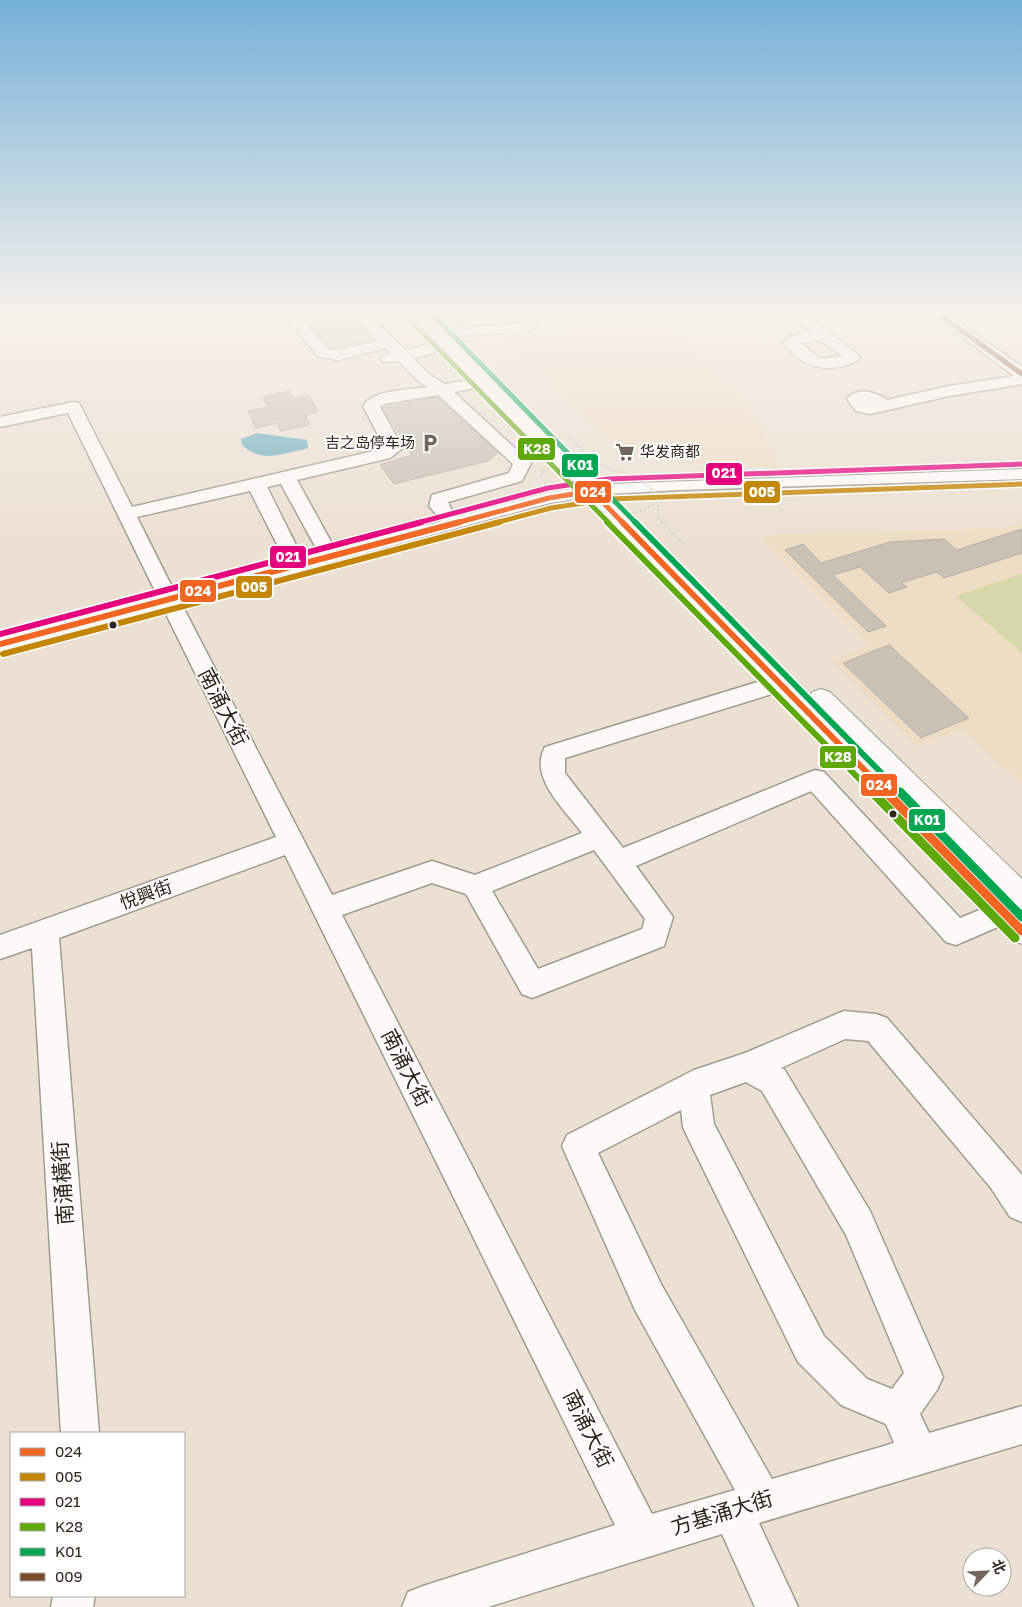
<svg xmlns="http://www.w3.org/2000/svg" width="1022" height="1607" font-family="'Golos Text','Noto Sans SC',sans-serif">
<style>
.built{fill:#efdcc4}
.green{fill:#d6d8a9}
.water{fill:#6aabc0}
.building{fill:#cac1b6;stroke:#b8afa4}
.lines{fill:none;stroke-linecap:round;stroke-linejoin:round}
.minor-casing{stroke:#a39b90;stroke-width:3}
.major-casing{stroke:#a39b90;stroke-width:2}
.path-far1{stroke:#d6d2cf;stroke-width:2;stroke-dasharray:2 2.5;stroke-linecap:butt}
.path{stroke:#d6d2cf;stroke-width:2.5;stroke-dasharray:2 3;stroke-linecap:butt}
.minor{fill:#fcfaf8;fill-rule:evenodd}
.major{fill:#fcfaf8;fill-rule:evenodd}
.path-bridge{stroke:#d6d2cf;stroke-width:2;stroke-dasharray:2 2.5;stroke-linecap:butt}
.bus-1-far2-casing{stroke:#fff;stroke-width:8}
.bus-1-far1-casing{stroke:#fff;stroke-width:9}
.bus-1-casing{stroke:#fff;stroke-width:12}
.bus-2-far1-casing{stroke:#fff;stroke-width:8}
.bus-2-casing{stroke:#fff;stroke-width:9}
.bus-3-far1-casing{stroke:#fff;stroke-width:8}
.bus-3-casing{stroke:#fff;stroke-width:9}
.bus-4-far2-casing{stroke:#fff;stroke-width:8}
.bus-4-far1-casing{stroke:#fff;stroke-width:9}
.bus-4-casing{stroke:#fff;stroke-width:12}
.bus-5-far2-casing{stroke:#fff;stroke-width:8}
.bus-5-far1-casing{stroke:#fff;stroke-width:9}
.bus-5-casing{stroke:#fff;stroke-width:12}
.bus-6-casing{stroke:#fff;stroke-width:8}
.bus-1-far2{stroke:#f26522;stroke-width:5}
.bus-1-far1{stroke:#f26522;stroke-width:6}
.bus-1{stroke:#f26522;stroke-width:9}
.bus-2-far1{stroke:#c48607;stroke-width:5}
.bus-2{stroke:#c48607;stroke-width:6}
.bus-3-far1{stroke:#e5007d;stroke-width:5}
.bus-3{stroke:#e5007d;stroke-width:6}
.bus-4-far2{stroke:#5ea80b;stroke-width:5}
.bus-4-far1{stroke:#5ea80b;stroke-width:6}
.bus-4{stroke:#5ea80b;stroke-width:9}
.bus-5-far2{stroke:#00a651;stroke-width:5}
.bus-5-far1{stroke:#00a651;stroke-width:6}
.bus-5{stroke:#00a651;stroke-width:9}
.bus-6{stroke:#7a4b2a;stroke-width:5}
.bus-dot{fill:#2d251c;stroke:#fff;stroke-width:2}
.labels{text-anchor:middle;stroke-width:4;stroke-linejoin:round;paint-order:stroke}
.far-poi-label{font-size:15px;fill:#2d251c;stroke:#fff;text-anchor:end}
.street-label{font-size:18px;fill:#2d251c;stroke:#fff}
.near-street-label{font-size:21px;fill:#2d251c;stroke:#fff}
.line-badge{stroke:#fff;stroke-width:2}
.badge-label{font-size:14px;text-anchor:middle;font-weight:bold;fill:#fff}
</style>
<rect width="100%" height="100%" fill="#ece0d2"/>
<path class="built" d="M662 322 687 343 707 367 748 401 781 467 675 463 614 445 501 337Z
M1022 524V785L963 730 918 747 830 661 868 645 759 539 779 534 1004 528Z"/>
<path class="green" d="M1022 574V653L956 596Z"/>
<path class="water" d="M257 433 307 440 308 448 302 450C278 454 262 463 242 445L241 439Z"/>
<path class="building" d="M300 315H350L374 340 330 348Z
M289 391 293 399 309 395 318 412 305 415 310 425 281 431 277 423 256 428 248 411 268 407 263 397Z
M437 397 498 453 488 461 394 484 380 465 412 455 383 408Z
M1022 529V553L944 578 937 572 901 583 907 587 889 593 860 567 833 575 886 626 868 632 785 550 803 544 821 563 890 542 944 539 957 550Z
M889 645 969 718 921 738 843 663Z"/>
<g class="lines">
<g class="minor-casing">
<path id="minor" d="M283 315H298L329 350H339L378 341 354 315 371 317 407 315 405 318 378 324 405 350 449 340 457 345 454 348 413 358 430 375 445 384 485 377 491 379 493 382 491 385 454 392 531 463 522 481 448 502 455 517 549 492 609 484 1022 469V479L680 490 609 494 550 503 181 603 332 895 432 861 475 875 582 833C565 810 528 777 545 747L780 675 788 677 791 683 788 689 565 758V773L623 848 815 770 824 772 960 918 1004 900 1014 904 1018 912 1014 920 956 945 946 942 811 791 636 866 673 917 664 946 532 998 522 994 466 894 432 883 342 915 652 1514 735 1490 635 1310 562 1146 567 1135 694 1070 745 1053 844 1011 876 1014 887 1018 1022 1175V1222L1010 1217 991 1188 868 1041 845 1039 781 1068 784 1069 870 1211 943 1377 937 1390 920 1414 929 1433 1022 1406V1444L759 1523 798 1607H755L722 1534 488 1607H402L408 1592 423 1586 615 1525 285 855 59 938 99 1433H61L32 948 0 959V935L276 837 163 608 0 651V637L157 595 68 413 0 427V417L73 402 79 403 132 507 378 450 384 446 363 406C374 389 410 390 428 387L418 381 398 361 383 362 380 359 383 356 391 354 386 348 339 360 319 357ZM438 395 513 464 509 473 432 495 429 506 442 521 335 549 297 480 390 458 403 448 380 407 385 404ZM281 484 316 548 320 553 302 557 267 487ZM250 491 286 562 174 591 137 517ZM594 850 645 919 642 929 538 969 492 891ZM746 1082 762 1091 846 1235 904 1373 892 1389 867 1379 824 1336 714 1124 710 1095ZM681 1110 683 1127 688 1138 798 1362 841 1405 886 1424 894 1443 772 1479 661 1284 598 1153Z
M524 315H538L534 330 450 337 443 333 450 329 522 323Z
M802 315H817L814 320 857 354 860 357C856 363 849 364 843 366 818 372 799 364 784 343L790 336 811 332 798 320ZM817 340 823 342 842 356 820 359 800 343Z
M933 315H949L1022 367V384L949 396 870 414 856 411 847 399C857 386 876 392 887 400L949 386 1014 376Z
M53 1596H95L93 1607H51Z"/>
</g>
<g class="major-casing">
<path id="major" d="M411 315H428L809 697 812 692 821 689 830 692 1022 879V944L1011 940Z"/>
</g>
<path class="path-far1" d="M569 437 592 459 611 470
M529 485 542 473 545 465
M662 523 658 519V505L666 499"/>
<path class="path" d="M661 522 685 546"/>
<use href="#minor" class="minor"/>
<use href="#major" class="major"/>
<path class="path-bridge" d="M570 464C604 466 637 470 660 498 631 531 568 506 542 480V473L550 467Z"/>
<g class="bus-1-far2-casing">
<path id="bus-1-far2" d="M456 523 549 498 592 491 623 523"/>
</g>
<g class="bus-1-far1-casing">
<path id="bus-1-far1" d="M622 522 887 793
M0 644 460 522"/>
</g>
<g class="bus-1-casing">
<path id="bus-1" d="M886 792 1022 931"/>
</g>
<g class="bus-2-far1-casing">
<path id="bus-2-far1" d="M495 523 551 508 610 499 1022 484"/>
</g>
<g class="bus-2-casing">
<path id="bus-2" d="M3 654 500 522"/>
</g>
<g class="bus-3-far1-casing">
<path id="bus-3-far1" d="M417 523 548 488 608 479 1022 464"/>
</g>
<g class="bus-3-casing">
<path id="bus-3" d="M0 634 422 522"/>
</g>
<g class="bus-4-far2-casing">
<path id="bus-4-far2" d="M412 322 609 523"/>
</g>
<g class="bus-4-far1-casing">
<path id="bus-4-far1" d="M607 522 873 793"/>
</g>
<g class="bus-4-casing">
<path id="bus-4" d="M872 792 1015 938"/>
</g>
<g class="bus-5-far2-casing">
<path id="bus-5-far2" d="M433 315 636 523"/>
</g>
<g class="bus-5-far1-casing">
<path id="bus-5-far1" d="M635 522 901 793"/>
</g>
<g class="bus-5-casing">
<path id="bus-5" d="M900 792 1022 917"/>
</g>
<g class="bus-6-casing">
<path id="bus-6" d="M940 315 1022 374"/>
</g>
<use href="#bus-1-far2" class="bus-1-far2"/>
<use href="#bus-1-far1" class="bus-1-far1"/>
<use href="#bus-1" class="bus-1"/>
<use href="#bus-2-far1" class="bus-2-far1"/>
<use href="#bus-2" class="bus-2"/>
<use href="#bus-3-far1" class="bus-3-far1"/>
<use href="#bus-3" class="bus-3"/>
<use href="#bus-4-far2" class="bus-4-far2"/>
<use href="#bus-4-far1" class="bus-4-far1"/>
<use href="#bus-4" class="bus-4"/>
<use href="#bus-5-far2" class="bus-5-far2"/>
<use href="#bus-5-far1" class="bus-5-far1"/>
<use href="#bus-5" class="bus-5"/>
<use href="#bus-6" class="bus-6"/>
</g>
<linearGradient id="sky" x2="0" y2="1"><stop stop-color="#75b0d8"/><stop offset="0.58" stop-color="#f6f1eb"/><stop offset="1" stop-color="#f6f1eb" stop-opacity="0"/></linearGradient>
<rect width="1022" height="540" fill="url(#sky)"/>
<defs>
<g id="parking-bare" transform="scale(1.5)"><path d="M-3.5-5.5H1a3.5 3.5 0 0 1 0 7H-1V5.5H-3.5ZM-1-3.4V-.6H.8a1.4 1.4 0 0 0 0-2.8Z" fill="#70665c" stroke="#fff" stroke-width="2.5" paint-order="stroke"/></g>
<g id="supermarket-bare" transform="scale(1.5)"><path d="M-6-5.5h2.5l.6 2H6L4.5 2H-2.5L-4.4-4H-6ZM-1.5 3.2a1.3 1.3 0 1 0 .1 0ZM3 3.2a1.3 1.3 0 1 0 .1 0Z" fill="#70665c" stroke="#fff" stroke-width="2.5" paint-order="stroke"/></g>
</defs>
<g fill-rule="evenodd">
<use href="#parking-bare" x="430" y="443"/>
<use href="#supermarket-bare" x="625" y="452"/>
</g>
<g class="bus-dot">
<circle cx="113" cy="625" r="4.5"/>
<circle cx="893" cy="814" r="4.5"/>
</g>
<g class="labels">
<g class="far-poi-label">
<text x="415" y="448">吉之岛停车场</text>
<text x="640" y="457" text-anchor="start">华发商都</text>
</g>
<g class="street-label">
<text transform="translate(146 895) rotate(-20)" y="6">悅興街</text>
</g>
<g class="near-street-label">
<text transform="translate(223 707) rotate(63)" y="7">南涌大街</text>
<text transform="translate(406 1068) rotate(63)" y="7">南涌大街</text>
<text transform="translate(63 1183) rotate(-94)" y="7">南涌橫街</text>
<text transform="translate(588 1429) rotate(63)" y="7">南涌大街</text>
<text transform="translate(722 1513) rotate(-17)" y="7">方基涌大街</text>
</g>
</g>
<g class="line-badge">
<rect x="517" y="437" width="39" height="24" rx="5" fill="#5ea80b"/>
<rect x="561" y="453" width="38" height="25" rx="5" fill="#00a651"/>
<rect x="705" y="462" width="38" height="24" rx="5" fill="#e5007d"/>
<rect x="574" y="480" width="38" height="24" rx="5" fill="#f26522"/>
<rect x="743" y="480" width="38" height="24" rx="5" fill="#c48607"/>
<rect x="269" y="545" width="38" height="24" rx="5" fill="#e5007d"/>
<rect x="235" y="575" width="38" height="24" rx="5" fill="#c48607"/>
<rect x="179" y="579" width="38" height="24" rx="5" fill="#f26522"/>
<rect x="819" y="745" width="38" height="24" rx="5" fill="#5ea80b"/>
<rect x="860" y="773" width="38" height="24" rx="5" fill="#f26522"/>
<rect x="908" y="808" width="38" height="24" rx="5" fill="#00a651"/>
</g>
<g class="badge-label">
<text x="537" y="454">K28</text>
<text x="580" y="470">K01</text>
<text x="724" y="478">021</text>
<text x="593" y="497">024</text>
<text x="762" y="497">005</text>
<text x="288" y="562">021</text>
<text x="254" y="592">005</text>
<text x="198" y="596">024</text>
<text x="838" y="762">K28</text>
<text x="879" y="790">024</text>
<text x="927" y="825">K01</text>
</g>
<rect x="10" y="1432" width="175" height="165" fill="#ffffff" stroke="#aba8a4"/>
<rect x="20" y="1448" width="25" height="8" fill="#f26522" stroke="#aba8a4"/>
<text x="55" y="1457" font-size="15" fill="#2d251c">024</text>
<rect x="20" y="1473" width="25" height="8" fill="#c48607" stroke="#aba8a4"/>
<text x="55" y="1482" font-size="15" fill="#2d251c">005</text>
<rect x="20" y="1498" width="25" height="8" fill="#e5007d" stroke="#aba8a4"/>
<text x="55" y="1507" font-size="15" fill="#2d251c">021</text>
<rect x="20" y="1523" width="25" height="8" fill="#5ea80b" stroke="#aba8a4"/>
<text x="55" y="1532" font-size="15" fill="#2d251c">K28</text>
<rect x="20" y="1548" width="25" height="8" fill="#00a651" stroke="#aba8a4"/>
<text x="55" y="1557" font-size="15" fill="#2d251c">K01</text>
<rect x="20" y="1573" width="25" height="8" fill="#7a4b2a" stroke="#aba8a4"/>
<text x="55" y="1582" font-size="15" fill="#2d251c">009</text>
<g transform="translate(987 1572) rotate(66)"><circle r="24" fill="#ffffff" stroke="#aba8a4"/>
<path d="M0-4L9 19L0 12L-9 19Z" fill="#70665c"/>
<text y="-8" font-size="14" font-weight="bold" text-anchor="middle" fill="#2d251c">北</text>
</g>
</svg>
